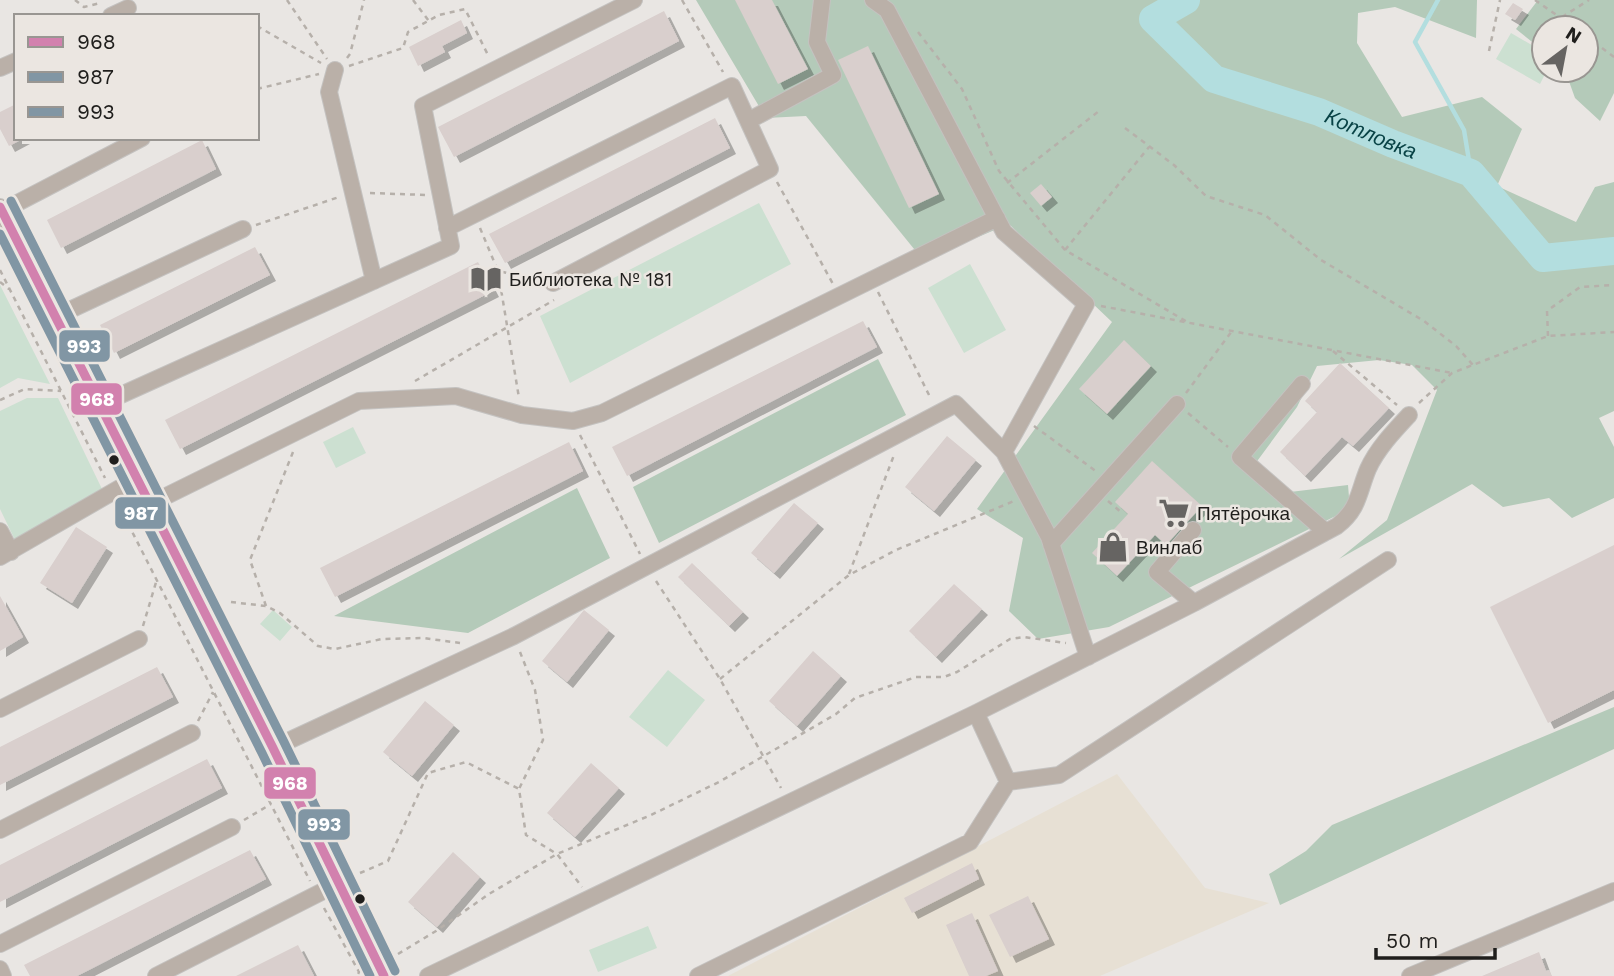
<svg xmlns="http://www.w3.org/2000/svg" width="1614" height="976" font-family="'Work Sans',sans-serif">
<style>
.industrial{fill:#e7e0d4}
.green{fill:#cce0d1}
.forest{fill:#b4cab9}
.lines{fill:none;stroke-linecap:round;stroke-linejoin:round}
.stream{stroke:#b3dedf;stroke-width:4.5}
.river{stroke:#b3dedf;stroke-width:28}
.building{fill:#d9cfcd;filter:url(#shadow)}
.minor-casing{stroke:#c4c2c0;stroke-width:18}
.path{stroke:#b6b0aa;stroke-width:2.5;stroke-dasharray:5 5;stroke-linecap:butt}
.minor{stroke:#bab0a8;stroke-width:16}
.bus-1-casing{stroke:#ebe6e1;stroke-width:14}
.bus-2-casing{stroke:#ebe6e1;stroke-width:14}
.bus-3-casing{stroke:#ebe6e1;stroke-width:14}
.bus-1{stroke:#d281ae;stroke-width:9}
.bus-2{stroke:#8196a4;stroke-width:9}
.bus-3{stroke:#8196a4;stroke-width:9}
.bus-dot{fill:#1f1e1c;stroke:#ebe6e1;stroke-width:2.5}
.labels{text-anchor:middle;stroke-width:5;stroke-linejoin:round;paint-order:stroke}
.poi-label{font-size:19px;fill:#1f1e1c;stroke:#ebe6e1;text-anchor:start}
.water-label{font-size:21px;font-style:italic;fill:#094346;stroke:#ebe6e1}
.line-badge{stroke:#ebe6e1;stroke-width:2.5}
.badge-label{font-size:19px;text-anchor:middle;font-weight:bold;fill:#fff}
</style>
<defs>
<filter id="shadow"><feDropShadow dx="6" dy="6" stdDeviation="0" flood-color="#0004"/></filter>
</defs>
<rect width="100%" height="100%" fill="#e9e6e3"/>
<path class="industrial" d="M1117 774 1205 888 1269 903 1100 976H728Z"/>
<path class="green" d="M1511 33 1544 52V70H1547L1540 84 1496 59Z
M759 203 791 264 570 383 540 316Z
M970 264 1006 330 964 353 928 288Z
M0 285 50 384 18 378 0 388Z
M27 398H58L102 489 15 540 0 509V411Z
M353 427 366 453 336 468 323 442Z
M273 610 292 627 280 641 260 624Z
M668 670 705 700 667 747 629 717Z
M648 926 657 948 598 972 589 950Z"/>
<path class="forest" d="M696 0H1477L1476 38 1395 7 1358 13 1357 43 1402 117 1482 97 1522 129 1497 186 1576 222 1595 187 1614 182V411L1599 418 1614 447V498L1572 518 1549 498 1503 507 1472 484 1339 559 1387 520 1437 390 1412 365 1379 360 1317 366 1297 407 1252 468 1290 492 1348 485 1350 509 1109 627 1038 639 1009 611 1023 538 977 509 1112 322 1009 224 923 260 806 116 766 118Z
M1538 0H1614V93L1600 121 1575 98 1566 73 1554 70H1586V28H1544V59L1541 49 1516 29Z
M878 359 906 415 659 543 633 487Z
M577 488 610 558 468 633 334 616Z
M1614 707V749L1280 905 1269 874 1306 851 1332 825Z"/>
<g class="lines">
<path class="stream" d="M1438 0 1415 42 1464 130 1471 173"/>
<path class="river" id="s1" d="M1186 0 1153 19 1214 79 1319 112 1393 144 1471 173 1543 258 1614 251"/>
</g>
<path class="building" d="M735 0H772L808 69 778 84Z
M1513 3 1523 9 1515 20 1505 14Z
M664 11 679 41 454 157 438 127Z
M461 20 467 33 442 46 445 52 418 66 409 47Z
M868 46 939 194 909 208 838 60Z
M16 104V138H24L9 146 0 129V112Z
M715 118 730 148 505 263 489 234Z
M202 140 216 169 61 248 47 220Z
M1041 184 1052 197 1041 206 1030 193Z
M255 247 270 275 114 353 100 325Z
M478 262 493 291 180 449 165 420Z
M863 321 877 347 627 476 612 447Z
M1124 340 1151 366 1107 414 1079 389Z
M1340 363 1389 408 1353 446 1342 437 1305 476 1280 452 1317 412 1305 401Z
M947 436 976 460 934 511 905 487Z
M569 442 583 471 335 597 320 568Z
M1152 461 1202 506 1166 545 1155 535 1117 576 1092 553 1128 514 1115 502Z
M794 503 818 523 774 573 751 553Z
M76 527 107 547 72 603 40 583Z
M1614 545V690L1548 723 1490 607Z
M692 563 743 612 729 626 678 577Z
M954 584 982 609 936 657 909 631Z
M0 596 23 637 0 651Z
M584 610 609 630 567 682 542 661Z
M813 651 841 676 797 726 769 701Z
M157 667 173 697 0 785V747Z
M425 701 454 725 412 776 383 752Z
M207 759 222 788 0 902V865Z
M591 763 619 788 575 837 547 813Z
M250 850 266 879 77 976H30L24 965Z
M453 852 480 877 437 927 408 902Z
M972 863 979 879 912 913 904 898Z
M1028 896 1049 939 1010 957 989 915Z
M972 913 998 971 986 976H969L946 925Z
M298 945 314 976H236Z
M1539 952 1546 971 1549 970 1552 976H1482Z"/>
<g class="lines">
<g class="minor-casing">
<path id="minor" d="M873 0 887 10 1004 232 1086 304 1004 452 1049 537 1088 657
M111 16 128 8
M0 68 16 61
M335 70 329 92 374 281
M0 207 273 748 384 976
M2 211 142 138
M447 228 732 86 748 121 833 75 817 42 822 0
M553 283 770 169 748 121
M57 316 243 229
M1302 384 1240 457 1326 532
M101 404 451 246 423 106 634 0
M150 504 359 401 456 396 522 415 573 421 602 413 997 218
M1193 530 1157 572 1194 603
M0 531 11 552
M1051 544 1177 404
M0 557 137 478
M0 709 139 639
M273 748 514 636 956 404 1004 452
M1008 782 1059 775 1388 560
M0 830 192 733
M0 944 232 827
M0 969 3 976
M156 976 339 883
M428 976 976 713 1194 603 1337 526C1359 509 1358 493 1368 469 1377 449 1394 431 1409 415
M698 976 970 842 1008 782 976 713
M1410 976 1614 891"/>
</g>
<path class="path" d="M75 0 84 7 100 3
M287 0 327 59
M413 0 429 21
M682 0 723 72
M1535 0 1575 28
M1562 17 1589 0
M257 26 321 63
M918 32 962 89 999 171 1065 250 1189 323
M1586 36 1614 57
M1489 51 1500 0
M347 58 350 54 364 0
M349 66 403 48 408 32 439 15 465 9 489 57
M257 89 319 74
M1125 128 1174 165 1206 196 1265 215 1321 260 1424 321 1456 346 1473 365
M777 182 833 284
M1007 183 1099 111
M370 193 426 195
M256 225 339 197
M480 228 498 271 538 280
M1065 250 1149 147
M0 270 105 478
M498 271 519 398
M0 282 9 289
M878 292 931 399
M1101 306 1452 373
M1548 336 1547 311 1580 287 1614 285
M1333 351 1397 405
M415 381 554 300
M1186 393 1232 331
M0 400 25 389 61 391
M1419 403 1452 373 1548 336 1614 332
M1188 413 1228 447
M1034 426 1097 472
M580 435 640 554
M1108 501 1122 513
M119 506 310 881
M849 574 894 455
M656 581 720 679 781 788
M231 602 266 606 280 613 318 646 335 649 382 639 423 638 460 643
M266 606 250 560 293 452
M143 626 157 579
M520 652 535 690 543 740 519 789 526 835 557 854 582 887
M720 679 849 575 896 550 1014 501
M198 721 213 692
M244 820 271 804
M360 873 388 861 428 773 466 762 519 789
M324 908 359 972 357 976
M398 954 436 931 489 894 557 854 651 815 719 782 836 714 855 698 916 677H944L957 672 1010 639 1024 637 1066 643"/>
<use href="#minor" class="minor"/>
<g class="bus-1-casing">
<path id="bus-1" d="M0 207 273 748 384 976"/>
</g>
<g class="bus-2-casing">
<path id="bus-2" d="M0 234 262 753 370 976"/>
</g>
<g class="bus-3-casing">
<path id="bus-3" d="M11 201 284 742 395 971"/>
</g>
<use href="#bus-1" class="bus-1"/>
<use href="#bus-2" class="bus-2"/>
<use href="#bus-3" class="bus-3"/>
</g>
<defs>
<g id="library-bare" transform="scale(2.415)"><path d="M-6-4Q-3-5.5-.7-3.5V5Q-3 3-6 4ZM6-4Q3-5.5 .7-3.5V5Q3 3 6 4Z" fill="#666462" stroke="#ebe6e1" stroke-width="2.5" paint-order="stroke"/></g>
<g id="supermarket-bare" transform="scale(2.415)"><path d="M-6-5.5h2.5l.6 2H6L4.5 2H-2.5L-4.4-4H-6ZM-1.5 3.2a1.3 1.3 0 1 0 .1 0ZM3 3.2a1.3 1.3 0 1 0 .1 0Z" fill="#666462" stroke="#ebe6e1" stroke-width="2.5" paint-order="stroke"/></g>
<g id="shop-bare" transform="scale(2.415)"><path d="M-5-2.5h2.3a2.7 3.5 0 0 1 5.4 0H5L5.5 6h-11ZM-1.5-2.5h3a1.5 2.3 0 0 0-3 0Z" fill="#666462" stroke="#ebe6e1" stroke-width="2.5" paint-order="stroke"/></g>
</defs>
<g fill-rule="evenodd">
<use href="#library-bare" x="486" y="279"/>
<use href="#supermarket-bare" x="1174" y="513"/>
<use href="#shop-bare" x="1113" y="547"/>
</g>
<g class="bus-dot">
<circle cx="114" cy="460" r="6"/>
<circle cx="360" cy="899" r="6"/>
</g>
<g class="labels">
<g class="poi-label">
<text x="509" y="286">Библиотека № 181</text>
<text x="1197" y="520">Пятёрочка</text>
<text x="1136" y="554">Винлаб</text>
</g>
<g class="water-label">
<text dy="7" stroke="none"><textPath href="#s1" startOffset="290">Котловка</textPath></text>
</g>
</g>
<g class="line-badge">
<rect x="58" y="329" width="53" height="34" rx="7" fill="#8196a4"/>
<rect x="70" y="382" width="53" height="34" rx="7" fill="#d281ae"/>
<rect x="114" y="496" width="53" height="34" rx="7" fill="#8196a4"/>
<rect x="263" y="766" width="54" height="34" rx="7" fill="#d281ae"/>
<rect x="297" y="808" width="54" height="33" rx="7" fill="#8196a4"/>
</g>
<g class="badge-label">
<text x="84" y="353">993</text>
<text x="97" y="406">968</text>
<text x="141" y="520">987</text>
<text x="290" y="790">968</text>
<text x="324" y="831">993</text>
</g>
<rect x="14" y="14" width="245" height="126" fill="#ebe6e1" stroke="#999692" stroke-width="2"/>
<rect x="28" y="37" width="35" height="10" fill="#d281ae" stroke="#999692" stroke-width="2"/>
<text x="77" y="49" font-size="21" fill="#1f1e1c">968</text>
<rect x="28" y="72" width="35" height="10" fill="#8196a4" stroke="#999692" stroke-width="2"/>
<text x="77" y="84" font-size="21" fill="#1f1e1c">987</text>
<rect x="28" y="107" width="35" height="10" fill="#8196a4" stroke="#999692" stroke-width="2"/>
<text x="77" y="119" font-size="21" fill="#1f1e1c">993</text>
<g transform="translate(1565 49) rotate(32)"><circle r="33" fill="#ebe6e1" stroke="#999692" stroke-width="2"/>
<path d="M0-5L12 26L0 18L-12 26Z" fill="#666462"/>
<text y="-10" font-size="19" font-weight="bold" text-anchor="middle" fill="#1f1e1c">N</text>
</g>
<path d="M1376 948v10h119v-10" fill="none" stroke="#1f1e1c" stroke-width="3.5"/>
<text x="1386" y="948" font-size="21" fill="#1f1e1c" stroke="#ebe6e1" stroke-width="5" paint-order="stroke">50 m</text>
</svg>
